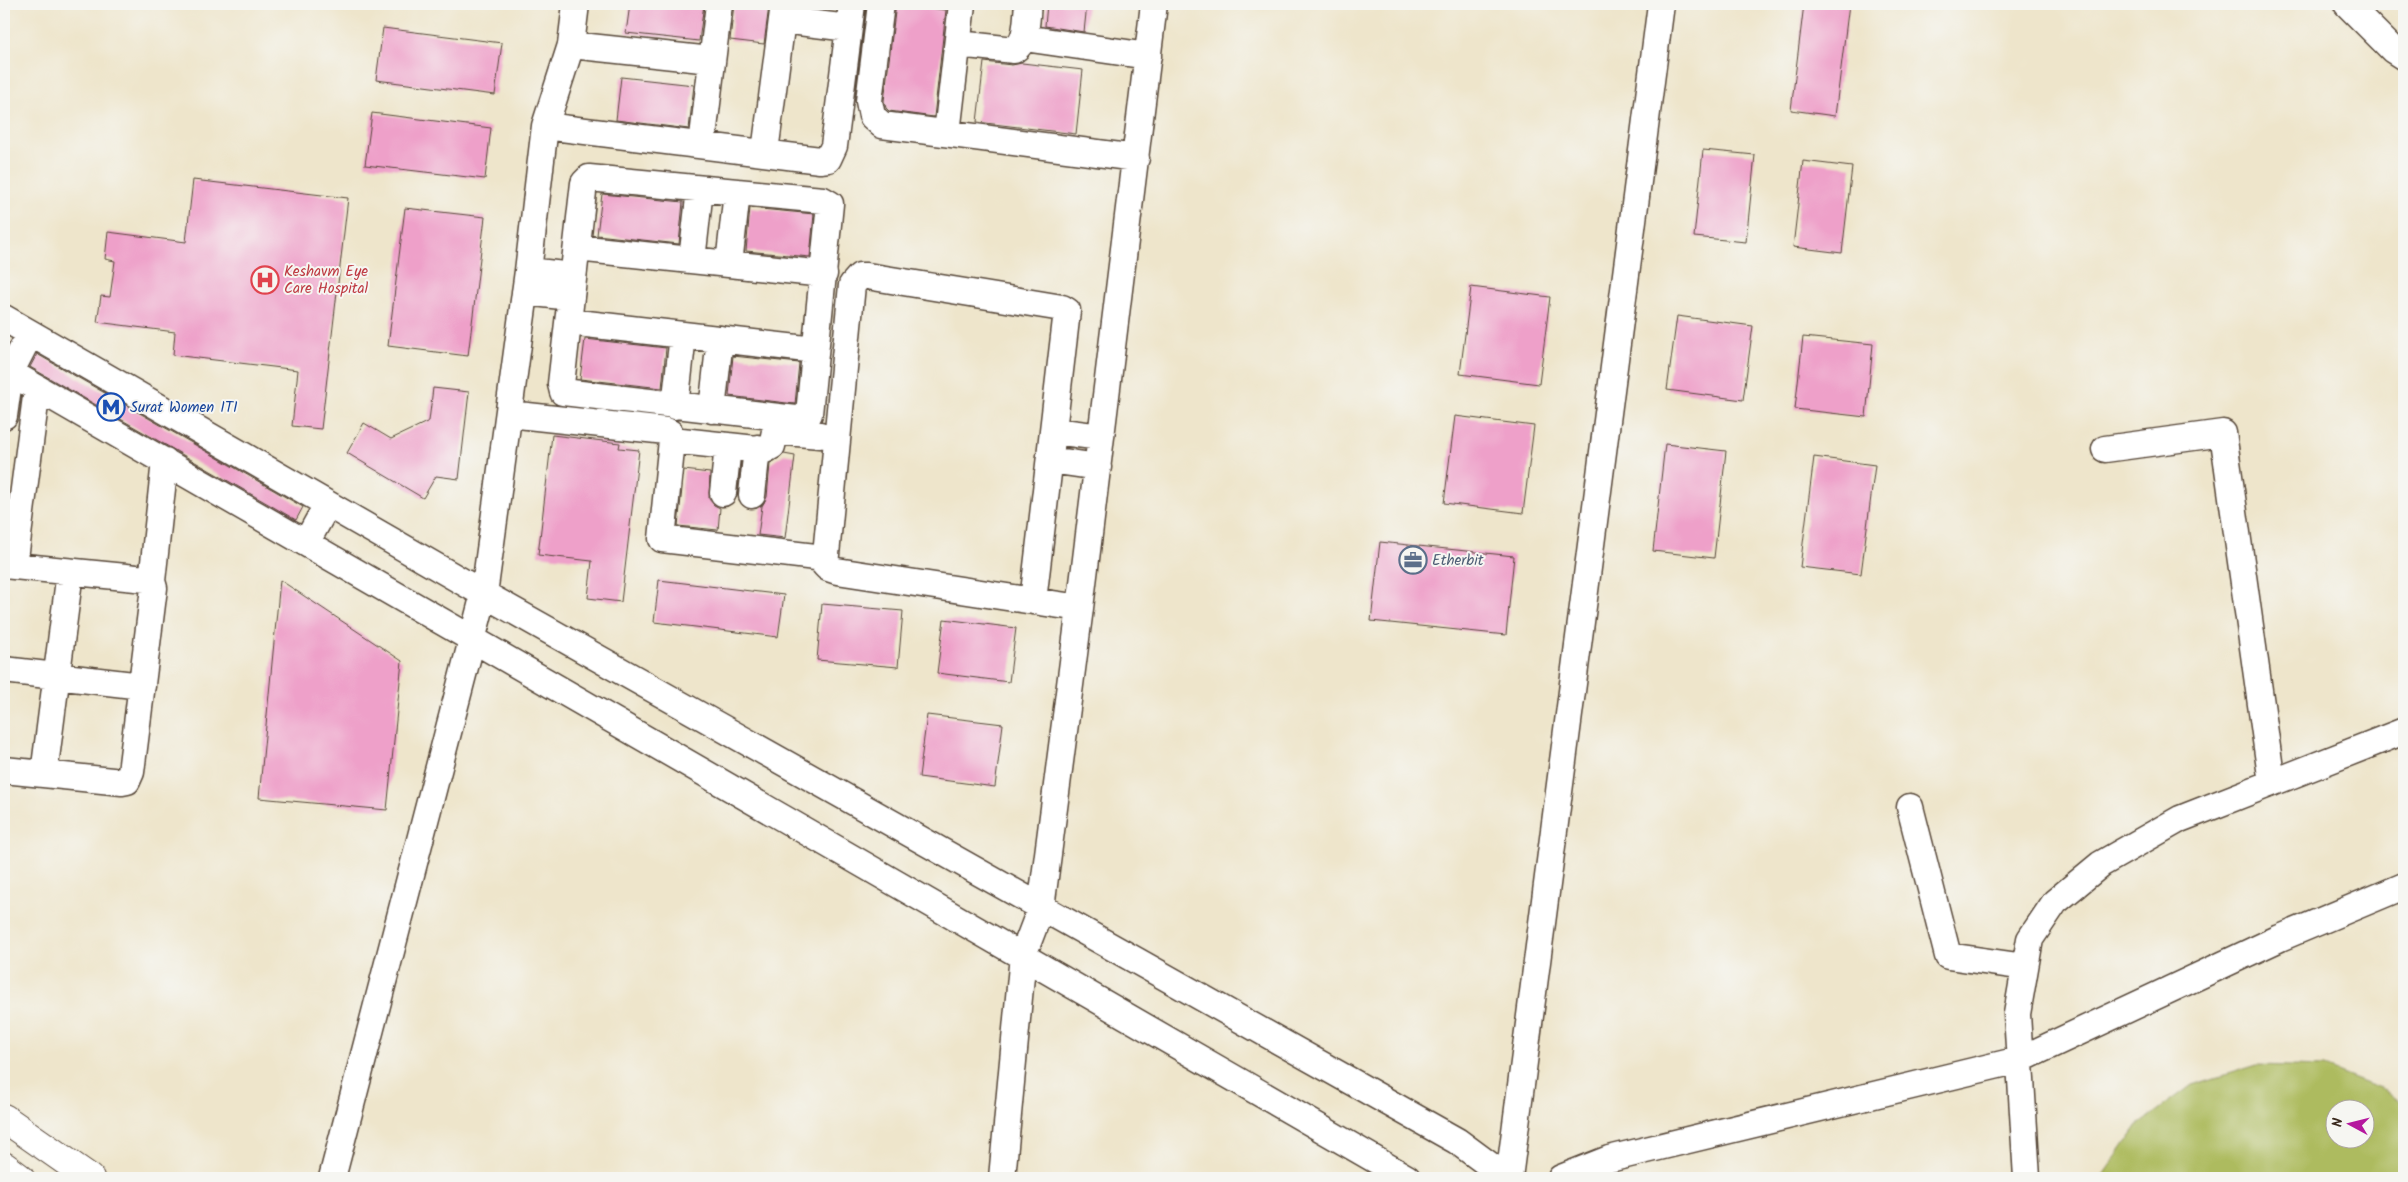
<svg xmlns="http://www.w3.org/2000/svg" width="2408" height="1182" font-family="Kalam,sans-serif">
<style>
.green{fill:#adbb5e;stroke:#74723e;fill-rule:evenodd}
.building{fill:#eea0c9}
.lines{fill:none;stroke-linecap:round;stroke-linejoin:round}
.minor-casing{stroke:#564638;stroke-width:29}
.major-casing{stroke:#564638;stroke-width:30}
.minor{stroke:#fff;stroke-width:26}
.major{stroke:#fff;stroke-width:28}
.labels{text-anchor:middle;stroke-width:4;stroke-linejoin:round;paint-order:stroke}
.health-label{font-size:15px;fill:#be3a42;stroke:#f6f6f2;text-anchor:start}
.transit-label{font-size:15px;fill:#164399;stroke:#f6f6f2;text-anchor:start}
.service-label{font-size:15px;fill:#4e5e75;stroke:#f6f6f2;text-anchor:start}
</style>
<rect width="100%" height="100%" fill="#f6f6f2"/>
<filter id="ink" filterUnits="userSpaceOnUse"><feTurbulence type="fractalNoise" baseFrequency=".02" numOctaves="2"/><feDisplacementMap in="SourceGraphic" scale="10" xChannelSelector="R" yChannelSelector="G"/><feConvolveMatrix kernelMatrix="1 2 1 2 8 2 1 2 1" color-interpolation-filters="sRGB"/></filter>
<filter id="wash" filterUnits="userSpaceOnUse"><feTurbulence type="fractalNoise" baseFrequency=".0096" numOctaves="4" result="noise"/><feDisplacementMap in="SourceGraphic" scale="20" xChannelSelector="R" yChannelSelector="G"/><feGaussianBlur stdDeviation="1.12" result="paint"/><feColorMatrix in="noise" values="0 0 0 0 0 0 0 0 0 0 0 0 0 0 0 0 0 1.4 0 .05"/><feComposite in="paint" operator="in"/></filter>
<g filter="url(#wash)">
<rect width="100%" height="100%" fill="#eee5cb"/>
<path class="green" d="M2257 1065 2324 1067 2386 1091 2404 1106V1178H2101L2138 1125 2192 1085ZM2336 1110H2366V1140H2336Z"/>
<g id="blocks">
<path class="building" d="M630 4H704L699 41 626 33Z
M734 4 769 6 764 44 730 40Z
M896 4 946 10 934 117 889 111 886 108 884 101Z
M1047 4H1087L1084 32 1045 26Z
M1804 4H1849L1835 116 1791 110Z
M383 28 502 43 495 95 376 80Z
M984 62 1012 65 1022 63 1083 70 1076 134 977 122Z
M621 77 694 85 689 129 616 120Z
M372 113 491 128 485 179 365 165Z
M1703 150 1755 155 1746 242 1694 237Z
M1803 161 1852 167 1842 253 1793 247Z
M193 180 348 198 321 429 292 426 298 370 173 355 175 332 97 322 101 296 110 297 115 261 105 259 108 232 186 242Z
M602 194 683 202 679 244 597 235Z
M405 208 485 217 468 356 388 346Z
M750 208 814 214 810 257 746 251Z
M1471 287 1550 297 1539 384 1460 374Z
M1677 316 1753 326 1743 400 1667 390Z
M1803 337 1873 344 1866 417 1795 409Z
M585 339 666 348 662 388 580 379Z
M37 354 303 507 296 520 30 367Z
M733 356 799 363 795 404 729 396Z
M433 388 469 392 459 479 436 476 423 498 347 453 364 423 391 439 429 421Z
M1455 416 1534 426 1523 513 1444 503Z
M552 435 620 443 619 448 639 450 621 602 588 598 592 561 538 555Z
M1665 444 1726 451 1714 558 1653 551Z
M784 454 795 456 785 538 758 535 762 506 767 497 770 464Z
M1814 457 1875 465 1861 574 1800 567Z
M684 470 710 473 709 499 714 505 720 508 718 530 678 526Z
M1380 542 1514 556 1506 635 1371 621Z
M280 580 402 661 387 810 259 798Z
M659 580 784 595 778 637 654 622Z
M822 604 903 611 898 667 817 660Z
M944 619 1016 628 1009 682 937 673Z
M927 715 1003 724 995 787 919 777Z"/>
</g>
</g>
<g filter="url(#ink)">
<use href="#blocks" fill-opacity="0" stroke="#564638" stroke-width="1"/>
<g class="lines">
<g class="minor-casing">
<path id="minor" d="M881 4 869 101 872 116 882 125 1136 158
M2347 4 2393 50 2404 57
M782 20 849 28
M1024 38 1148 56
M958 44 1014 50C1028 41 1026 20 1028 4
M571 45 711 60
M545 126 820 160 828 159 834 146 852 4
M947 133 962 4
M702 145 719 4
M765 152 784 4
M589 178 823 200 830 204 809 414 805 420 563 392 561 384 584 183Z
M577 248 824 274
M692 260 700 189
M729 264 737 192
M528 271 573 276
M525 292 571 297
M4 318 484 594 1457 1141 1507 1178
M569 322 815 350
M4 369 1407 1178
M675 406 683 335
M712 410 720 339
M509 414 666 431 670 433 672 440 662 539 824 558
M4 416 10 373 30 334
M1054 431 1101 437
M672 440 765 450 772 446 775 431 820 435
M2105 449 2223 433 2272 783
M1050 460 1098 467
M723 493 728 446
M752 495 757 448
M306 543 327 505
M4 565 146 579 152 581 154 588 131 772 127 781 122 782 4 770
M14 566 37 389
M152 581 165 461
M1033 601 1067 311 1062 308 867 276H860L852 285 825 565 828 568 837 571 1053 604 1080 608
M4 670 142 686
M44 774 70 572
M1910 807 1948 956 2025 967
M332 1178 484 594 528 271 545 126 571 45 576 4
M1002 1178 1023 955 1041 908 1080 608 1154 4
M1509 1178 1661 4
M1561 1178 1609 1159 2019 1060 2280 938 2404 886
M2027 1178 2017 1014 2030 939 2055 902 2101 864 2180 819 2404 731"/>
</g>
<g class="major-casing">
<path id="major" d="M4 1118 90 1178
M4 1166 20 1178"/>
</g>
<use href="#minor" class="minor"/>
<use href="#major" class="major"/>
</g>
</g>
<defs>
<g id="hospital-ring" transform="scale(1.4375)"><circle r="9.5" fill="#f6f6f2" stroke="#e0444e" stroke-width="1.5"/><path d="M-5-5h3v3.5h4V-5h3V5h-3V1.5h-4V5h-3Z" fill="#e0444e"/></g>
<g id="metro-ring" transform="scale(1.4375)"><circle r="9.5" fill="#f6f6f2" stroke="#1a4fb4" stroke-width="1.5"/><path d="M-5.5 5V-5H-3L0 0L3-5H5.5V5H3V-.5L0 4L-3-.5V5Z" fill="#1a4fb4"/></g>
<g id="office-ring" transform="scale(1.4375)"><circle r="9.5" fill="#f6f6f2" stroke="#5c6f8a" stroke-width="1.5"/><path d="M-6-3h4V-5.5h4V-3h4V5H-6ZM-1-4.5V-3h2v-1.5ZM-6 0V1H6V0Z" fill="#5c6f8a"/></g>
</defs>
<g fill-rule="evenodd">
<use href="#hospital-ring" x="265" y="280"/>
<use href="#metro-ring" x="111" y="407"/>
<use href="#office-ring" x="1413" y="560"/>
</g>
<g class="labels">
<g class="health-label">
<text x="284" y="276">Keshavm Eye<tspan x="284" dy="17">Care Hospital</tspan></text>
</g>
<g class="transit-label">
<text x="130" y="412">Surat Women ITI</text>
</g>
<g class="service-label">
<text x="1432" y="565">Etherbit</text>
</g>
</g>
<rect width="2408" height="1182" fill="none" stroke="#f6f6f2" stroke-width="20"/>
<g transform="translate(2350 1124) rotate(277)"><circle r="24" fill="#f6f6f2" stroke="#aba49d"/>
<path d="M0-4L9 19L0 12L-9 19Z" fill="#b5179e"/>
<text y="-8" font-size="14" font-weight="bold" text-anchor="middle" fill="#3b2a1e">N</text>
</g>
</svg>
